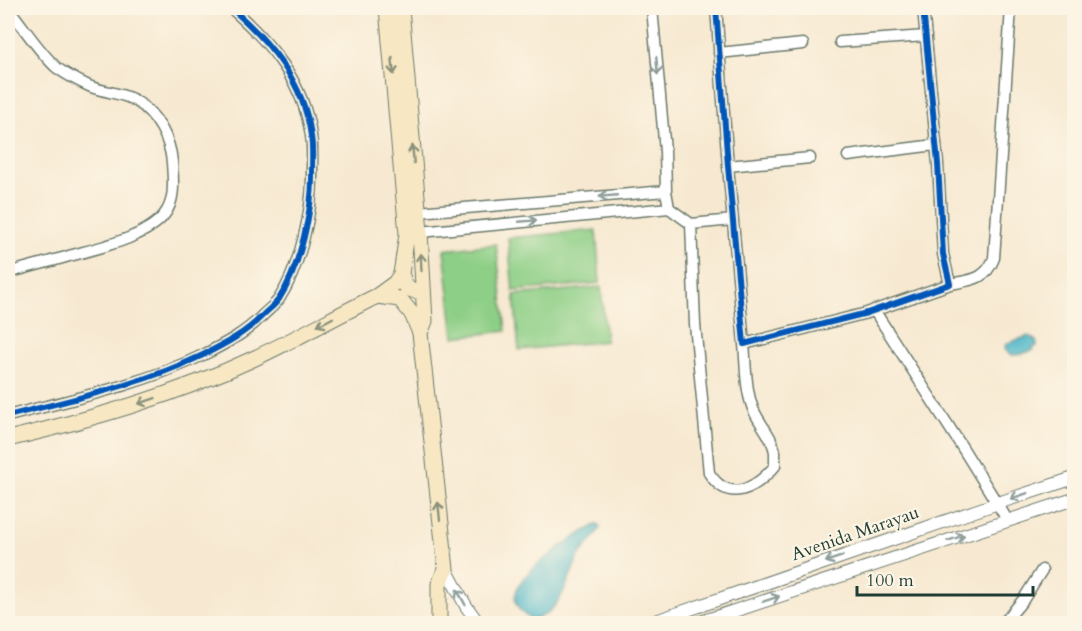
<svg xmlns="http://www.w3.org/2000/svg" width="1082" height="631" font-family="Cardo,serif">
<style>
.pitch{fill:#8dcf86;stroke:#56865d;stroke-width:1.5}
.water{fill:#4bb6c8;stroke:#357a7e;stroke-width:1.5}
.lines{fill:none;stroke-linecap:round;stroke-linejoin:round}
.minor-casing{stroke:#6b796b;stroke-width:13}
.tertiary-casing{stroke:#6b796b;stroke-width:14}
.secondary-casing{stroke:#6b796b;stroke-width:17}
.minor{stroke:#fff;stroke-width:10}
.tertiary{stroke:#fff;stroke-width:12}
.secondary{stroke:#f7e8c3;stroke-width:15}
.cycleway-casing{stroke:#fcf5e5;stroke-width:10}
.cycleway{stroke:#0057b8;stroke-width:6}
.oneway{stroke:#8b927c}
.oneway2{stroke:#8f9e9a}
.labels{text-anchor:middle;stroke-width:4.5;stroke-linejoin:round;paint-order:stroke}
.street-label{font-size:18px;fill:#1f3d34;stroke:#fcf5e5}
</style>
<rect width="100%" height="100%" fill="#fcf5e5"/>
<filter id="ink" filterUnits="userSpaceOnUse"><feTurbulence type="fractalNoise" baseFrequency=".0167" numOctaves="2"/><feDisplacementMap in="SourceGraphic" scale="12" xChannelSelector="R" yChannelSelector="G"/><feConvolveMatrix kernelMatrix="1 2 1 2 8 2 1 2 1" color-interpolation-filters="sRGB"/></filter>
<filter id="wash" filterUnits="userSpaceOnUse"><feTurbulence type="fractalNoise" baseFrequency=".008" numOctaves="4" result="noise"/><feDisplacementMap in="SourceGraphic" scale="24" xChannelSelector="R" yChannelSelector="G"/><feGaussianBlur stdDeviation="1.35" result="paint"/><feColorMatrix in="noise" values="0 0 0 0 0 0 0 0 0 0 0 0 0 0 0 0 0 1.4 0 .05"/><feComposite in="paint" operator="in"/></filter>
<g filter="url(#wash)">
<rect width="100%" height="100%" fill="#f7e9d1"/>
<path class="pitch" d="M596 230 600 283 513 291 508 238Z
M496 244 506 331 454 337 444 250Z
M601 287 606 341 519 350 514 295Z"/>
<path class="water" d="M1029 336C1034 339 1037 339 1037 346L1034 347 1033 350C1024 353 1008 361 1005 347L1008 343Z
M598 524 600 528C597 532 595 537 592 540 588 545 584 548 580 554 567 578 562 614 532 620 495 598 528 571 550 555 565 543 581 533 598 524Z"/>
</g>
<g filter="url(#ink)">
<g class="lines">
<g class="minor-casing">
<path id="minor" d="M652 8 665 151 666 191 669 208 691 224 733 220
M716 8 728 166 744 344 867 313 950 284 943 254 938 164 923 8
M840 42 926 36
M719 53 803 44
M848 156 935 145
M728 166 810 158
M418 212 666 191
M691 224 695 324 709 473C729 504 755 489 775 466 775 462 775 456 775 452 772 434 757 422 752 406 745 387 746 364 744 344
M420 232 669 208
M8 273C28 267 49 262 69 256 97 248 146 238 164 215 176 200 173 180 172 162 170 139 157 114 136 101 121 92 105 93 89 86 78 81 67 75 57 68 38 51 24 27 8 8
M950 284C971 280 986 280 994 258L1011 8
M874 310 962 447 1008 521
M8 416C73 399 141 385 203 355 225 344 246 333 263 315 268 310 275 305 279 299 300 267 313 210 312 172 312 160 313 148 311 136 304 82 270 42 231 8
M1003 624 1023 600 1042 570"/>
</g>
<g class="tertiary-casing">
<path id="tertiary" d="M446 569 466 606 479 624
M647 624 998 503 1074 478
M695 624 1074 499"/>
</g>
<g class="secondary-casing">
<path id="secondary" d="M387 8 407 234 401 274 406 286 412 290 423 292
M401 8 420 232 425 321 420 333 446 569 439 584V624
M377 296 400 299 412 314 420 333
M8 439C92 419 176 395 255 358 296 339 336 316 377 296L395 283 401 274"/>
</g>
<use href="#minor" class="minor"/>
<use href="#tertiary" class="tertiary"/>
<use href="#secondary" class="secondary"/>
<g class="cycleway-casing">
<path id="cycleway" d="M716 8 728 166 744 344 867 313 950 284 943 254 938 164 923 8
M8 416C73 399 141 385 203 355 225 344 246 333 263 315 268 310 275 305 279 299 300 267 313 210 312 172 312 160 313 148 311 136 304 82 270 42 231 8"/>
</g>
<use href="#cycleway" class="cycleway"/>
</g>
<defs><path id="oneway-shaft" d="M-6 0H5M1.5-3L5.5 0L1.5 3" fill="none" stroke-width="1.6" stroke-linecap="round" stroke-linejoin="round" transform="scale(1.5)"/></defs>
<g class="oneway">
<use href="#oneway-shaft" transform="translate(393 66) rotate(85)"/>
<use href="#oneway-shaft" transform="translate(413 154) rotate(-95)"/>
<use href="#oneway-shaft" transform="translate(421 262) rotate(-93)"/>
<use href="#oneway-shaft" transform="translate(325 322) rotate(152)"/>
<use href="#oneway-shaft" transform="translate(147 401) rotate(161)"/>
<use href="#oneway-shaft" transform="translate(439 511) rotate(-96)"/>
</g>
<g class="oneway2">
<use href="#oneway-shaft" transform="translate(657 66) rotate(85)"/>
<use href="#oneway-shaft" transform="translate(608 196) rotate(175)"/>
<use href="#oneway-shaft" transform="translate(528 221) rotate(-5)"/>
<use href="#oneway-shaft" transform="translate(1019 496) rotate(162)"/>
<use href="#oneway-shaft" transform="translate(956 538) rotate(-18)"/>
<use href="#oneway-shaft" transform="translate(834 559) rotate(161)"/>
<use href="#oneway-shaft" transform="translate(461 597) rotate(-119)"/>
<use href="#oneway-shaft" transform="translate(771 599) rotate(-18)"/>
</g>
</g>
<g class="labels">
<g class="street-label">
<text transform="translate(855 533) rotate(-19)" y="6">Avenida Marayau</text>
</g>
</g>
<rect width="1082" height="631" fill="none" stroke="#fcf5e5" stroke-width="30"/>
<path d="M857 586v9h176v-9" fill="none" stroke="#1f3d34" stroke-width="3"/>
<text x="866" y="586" font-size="18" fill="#1f3d34" stroke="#fcf5e5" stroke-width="4.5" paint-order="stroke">100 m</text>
</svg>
